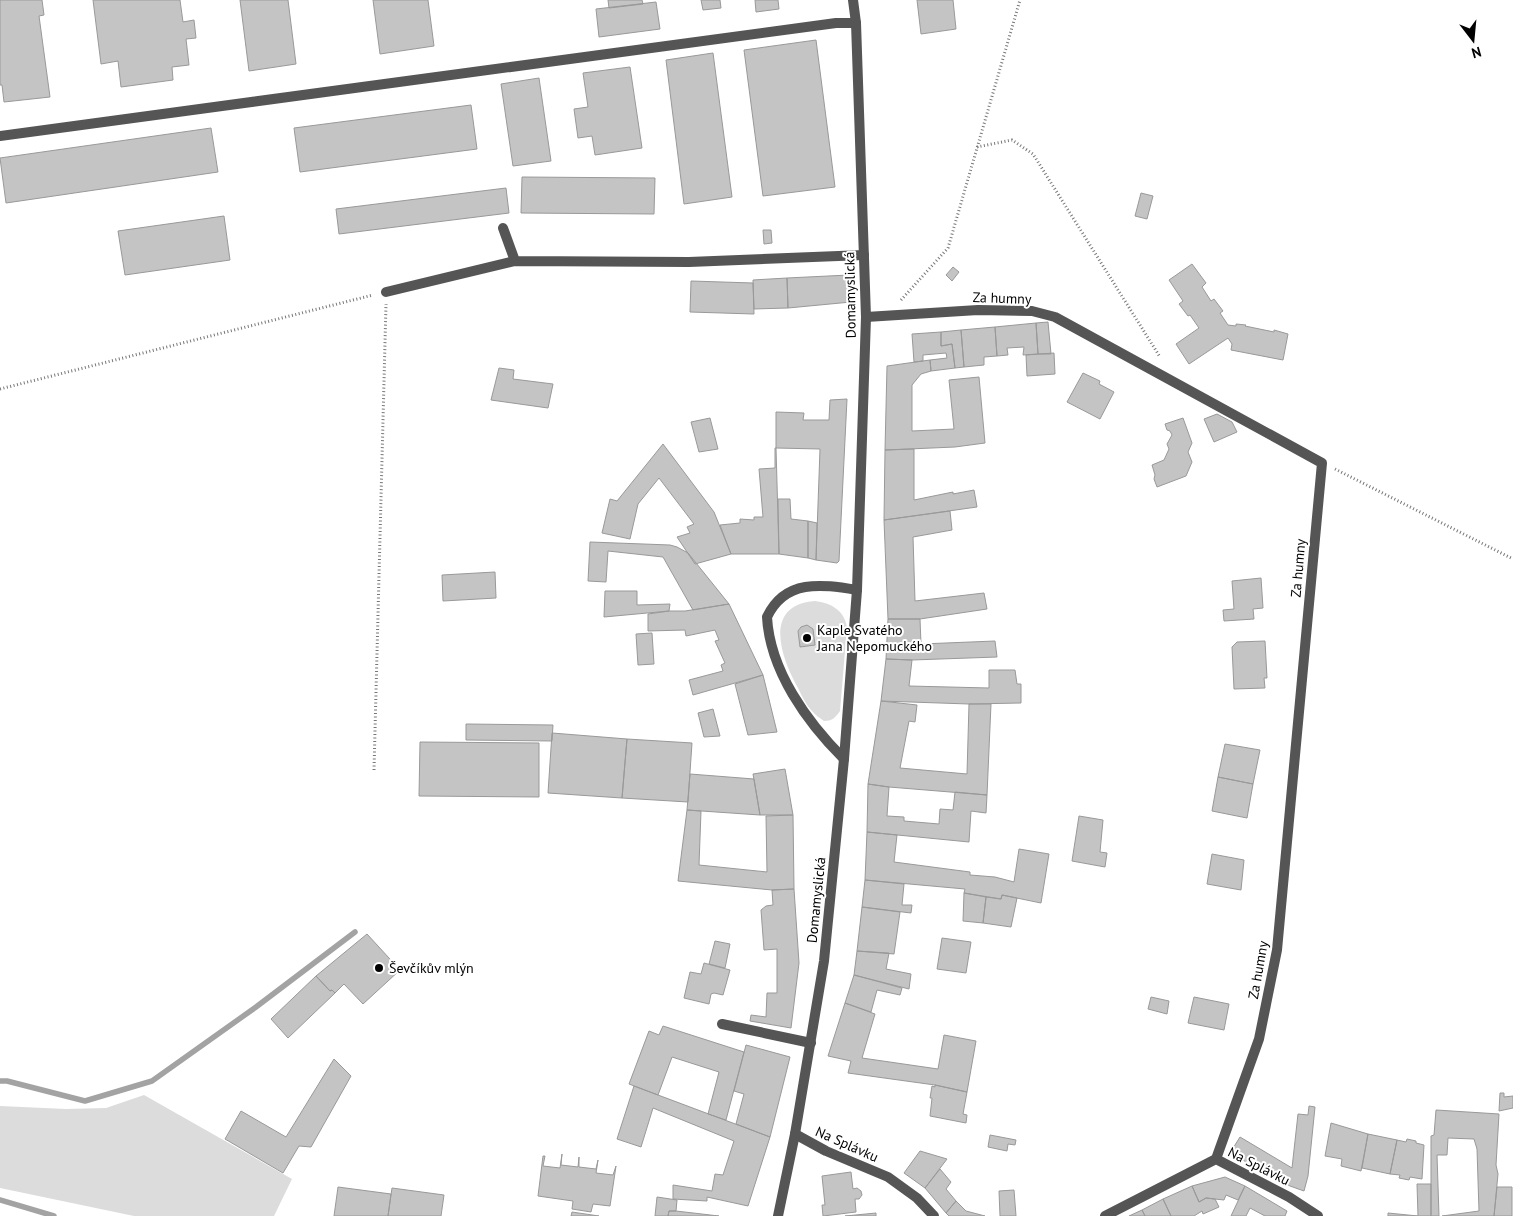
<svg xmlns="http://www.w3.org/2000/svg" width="1513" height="1216" font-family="'PT Sans',sans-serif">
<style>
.green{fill:#dcdcdc}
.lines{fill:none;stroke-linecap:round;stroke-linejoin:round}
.stream{stroke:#a3a3a3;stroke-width:5.5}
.building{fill:#c4c4c4;stroke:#999}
.path{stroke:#777;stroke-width:3;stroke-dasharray:1 2.5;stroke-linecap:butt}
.service{stroke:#555;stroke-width:10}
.minor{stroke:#555;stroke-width:10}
.tertiary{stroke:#555;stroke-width:10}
.poi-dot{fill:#000;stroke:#fff;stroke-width:2}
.labels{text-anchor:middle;stroke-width:4;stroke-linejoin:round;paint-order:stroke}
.street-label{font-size:14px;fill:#000;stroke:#fff}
.poi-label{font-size:14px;fill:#000;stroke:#fff;text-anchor:start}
</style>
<rect width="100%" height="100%" fill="#fff"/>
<path class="green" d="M815 601C831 603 844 610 847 627L840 711C835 718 832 721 824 721 820 718 815 715 812 711 806 705 802 696 798 688 781 658 762 605 815 601Z
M144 1095 292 1179 274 1216H134L0 1188V1106L66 1109 106 1108Z"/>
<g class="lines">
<path class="stream" d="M0 1081H7L85 1101 152 1081 256 1007 355 932
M0 1200 54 1216"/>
</g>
<path class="building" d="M0 0H42L44 15 39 16 50 97 4 102 2 85H0Z
M93 0H180L183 22 194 20 196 38 186 39 189 65 172 67 173 80 121 87 118 61 101 64Z
M240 0H288L296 64 249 71Z
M373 0H428L434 46 380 54Z
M608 0H642L643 4 609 8Z
M701 0H720L721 8 703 10Z
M755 0H778L779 9 756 12Z
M917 0H953L956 29 921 34Z
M656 2 660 29 599 37 596 9Z
M816 40 835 187 763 196 744 50Z
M713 53 732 197 684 204 666 60Z
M630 67 642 148 595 155 592 136 578 138 574 109 588 107 583 73Z
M539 78 551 161 513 166 501 84Z
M471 105 477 149 300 172 294 128Z
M211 128 218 172 6 203 0 158Z
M522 177 655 178 654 214 521 213Z
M506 188 509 213 339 234 336 209Z
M1141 193 1153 196 1147 219 1135 216Z
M224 216 230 260 125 275 118 231Z
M763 230H771L772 243 764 244Z
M1192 264 1206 283 1202 287 1211 301 1214 299 1223 311 1220 313 1228 325 1236 326V324L1246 325 1245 326 1274 332V330L1288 334 1283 360 1231 350 1232 344 1228 338 1189 364 1176 344 1199 328 1190 315 1188 316 1179 304 1183 301 1169 280Z
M953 267 959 272 952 281 946 275Z
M849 275 851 302 788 308 787 278Z
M787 278 788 308 754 309 753 280Z
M691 281 753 283 754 314 690 312Z
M1048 322 1051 354H1038L1036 323Z
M1036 323 1038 354 1023 355 1024 347 1007 348 1008 355 997 356 995 327Z
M995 327 997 356 984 357V365L964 367 961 330Z
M961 330 964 367 955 368 952 344 941 346V332Z
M941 332V346L952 344 955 368 931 371 930 360 947 358 946 353 923 355V361L914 362 912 334Z
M1054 353 1055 374 1027 376 1026 355Z
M930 360 931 371 921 374 912 385V431L954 429 949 380 979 377 985 443 955 447 885 450 887 366Z
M499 368 514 370 513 379 553 384 548 408 491 400Z
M1083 373 1100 381 1099 384 1114 392 1100 419 1067 402Z
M847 399 839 561 837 563 816 560 820 449 776 448V412L804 413 803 420H829L830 400Z
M1217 414 1232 422 1237 432 1214 442 1204 419Z
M710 418 718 449 699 452 691 422Z
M1183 418 1192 443 1188 452 1192 462 1186 476 1157 487 1154 479 1155 475 1152 465 1164 460 1169 449 1167 444 1172 435 1170 431 1167 430 1165 424Z
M663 444 714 512 731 554 695 564 677 537 690 533 687 527 694 524 659 478 638 504 630 539 602 533 610 499 617 501Z
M775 448H776L779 554H731L720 525 740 523V519L754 520V517H763L759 469 775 468Z
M914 449V500L953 492V494L974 490 977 507 884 520 885 450Z
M778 499H790L791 519 808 521V558L779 554Z
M950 511 952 530 913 537 915 601 984 593 987 609 920 619H888L884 520Z
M808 521 817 523 816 560 808 558Z
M590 542 670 545 677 547 688 553 729 604 693 610 663 557 608 551 606 582 588 581Z
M495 572 496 598 443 601 442 575Z
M1261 578 1263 608 1253 609 1254 619 1224 621 1223 610 1234 609 1232 581Z
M605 591H637V605L670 604 669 611 604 617Z
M729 604 763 675 693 695 689 680 723 671 721 665 725 663 715 641 719 640 715 630 686 636 685 630 648 631V614L669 611H685Z
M888 619H920L921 644 995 641 997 657 912 660 886 659Z
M807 625 813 629 815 645 800 647 798 631 801 627Z
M652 633 654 664 638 665 636 634Z
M1265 641 1267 678H1264L1265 688 1234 689 1232 647 1237 642Z
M886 659 912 660 909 686 989 688V670H1015L1017 684H1021V703L969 704 881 701Z
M763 675 777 732 748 735 735 684Z
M881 701 917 705 915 722 909 721 900 768 967 774 969 704H991L987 795 889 787 868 784Z
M713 709 720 736 704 737 698 713Z
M466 724 553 725 552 741 466 740Z
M552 733 627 739 622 798 548 793Z
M627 739 692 743 688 802 622 798Z
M420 742 539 743V797L419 796Z
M1225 744 1260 750 1253 784 1218 777Z
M785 769 793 815H760L753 774Z
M690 774 754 779 760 815 687 810Z
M1218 777 1253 784 1247 818 1212 811Z
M868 784 889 787 887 816 904 817V821L939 824 940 809 953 810 955 792 987 795 986 813 971 811 969 842 867 832Z
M687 810 701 811 699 865 767 872 766 816 793 815 794 889 772 890 678 881Z
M1079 816 1103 820 1100 852 1107 853 1105 867 1072 861Z
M867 832 897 835 894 862 970 872V875L995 877 1014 882 1019 849 1049 854 1041 903 1002 895 1001 899 964 893 965 889 865 880Z
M1212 854 1244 860 1241 890 1207 884Z
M865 880 904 884 902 905H912L911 913 862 907Z
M794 889 799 963 791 1028 750 1021 751 1015 766 1017 767 993H777V949L764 950 761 910 766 906 773 905 772 890Z
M964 893 986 897 983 923 963 921Z
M1002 895 1017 898 1011 927 983 923 986 897 1001 899Z
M862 907 900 912 894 954 857 951Z
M367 934 400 970 363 1004 344 984 335 993 332 990 330 991 316 976Z
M942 938 971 942 966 973 937 969Z
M715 941 730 944 725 968 709 964Z
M857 951 889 953 886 969 911 974 909 989 854 975Z
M704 963 730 970 723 995 714 993 711 994 709 1004 684 998 690 972 701 974Z
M854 975 902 988 900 995 877 990 871 1012 845 1003Z
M316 976 330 991 332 990 335 993 288 1038 271 1019Z
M1151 997 1169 1001 1167 1014 1148 1009Z
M1194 997 1229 1004 1224 1030 1188 1023Z
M845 1003 875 1014 862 1058 938 1069 944 1035 976 1041 967 1092 935 1085 848 1073 851 1061 828 1056Z
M663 1026 744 1052 726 1120 708 1114 719 1072 672 1057 658 1095 629 1084 649 1031 659 1035Z
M746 1045 790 1057 770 1137 736 1124 744 1094 734 1091Z
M334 1059 351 1076 311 1147 299 1146 283 1173 225 1139 241 1111 286 1137Z
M935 1085 967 1092 963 1114 967 1115 966 1123 930 1116 932 1098H930L932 1086 935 1087Z
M634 1086 770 1137 748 1206 707 1197V1201L673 1199V1185L712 1191 715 1174 723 1175 734 1141 653 1108 641 1147 617 1139Z
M1500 1093H1504V1097L1513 1096V1108L1499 1111Z
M1309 1106 1315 1107 1308 1176 1304 1191 1290 1186 1230 1153 1240 1137 1292 1168 1298 1114 1308 1115Z
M1436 1110 1499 1114 1496 1165 1498 1174 1494 1216H1442L1479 1211 1477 1149 1474 1139 1448 1138 1447 1155H1437L1439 1216H1431V1136L1434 1135Z
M1331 1123 1368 1134 1361 1171 1341 1166 1342 1159 1325 1156Z
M1368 1134 1397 1140 1390 1174 1362 1168Z
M990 1135 1016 1140 1015 1145 1008 1144 1007 1151 988 1147Z
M1407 1139 1416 1141V1143L1424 1145 1422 1179 1410 1177 1409 1180 1399 1178 1400 1175 1390 1174 1397 1140 1406 1142Z
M920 1151 947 1159 925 1188 904 1173Z
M562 1154 561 1165 578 1167 579 1157V1167L596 1169 598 1160 596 1173 613 1175 616 1166 610 1206 593 1204 591 1212 572 1209 573 1201 538 1196 543 1156H545L543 1166 560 1168Z
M940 1169 951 1182 946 1189 956 1201 946 1213 925 1188Z
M851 1172 853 1189 857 1188 861 1191 862 1195 859 1199H855L856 1212 823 1216 822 1205H825L822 1176Z
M1225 1177 1245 1186 1238 1200 1226 1195 1224 1200 1206 1198 1199 1202 1192 1186Z
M1417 1184H1431V1216H1418Z
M1192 1186 1199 1202 1206 1198 1215 1199 1219 1207 1203 1214 1202 1211 1194 1216H1171L1163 1199Z
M1245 1186 1287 1211 1285 1216H1265L1250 1208 1246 1216H1231Z
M338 1187 391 1194 388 1216H334Z
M1497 1187H1512V1216H1494Z
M392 1188 444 1195 441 1216H388Z
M1014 1190 1016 1216H1000L999 1191Z
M657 1197 677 1200 676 1211H669L668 1216H655Z
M1163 1199 1171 1216H1145L1142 1210Z
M956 1201 966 1211 985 1216H949L946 1213Z
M1142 1210 1145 1216H1129Z
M669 1211H676L719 1216H668Z
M572 1212 599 1216H571Z
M876 1213V1216H845Z
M1388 1213 1418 1216H1388Z"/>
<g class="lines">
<path class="path" d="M977 147 1012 140 1033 154 1160 357
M901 300 948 248 1020 0
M0 389 373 295
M1335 469 1513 559
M374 770 386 304"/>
<path class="service" d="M0 136 836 23H856
M503 228 515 261
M386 292 515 261 689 262 864 255"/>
<path class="minor" d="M866 317 978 310 1032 311 1055 317 1322 463 1277 950 1259 1039 1216 1159
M844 759C807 722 770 671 767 617 785 579 821 584 857 590
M722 1024 811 1043
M795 1134 826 1151 888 1177 917 1198 934 1216
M1105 1216 1216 1159 1289 1197 1318 1216"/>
<path class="tertiary" d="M778 1216 795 1134 824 961 844 759 857 590 866 317 856 23 853 0"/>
</g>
<g class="poi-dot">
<circle cx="807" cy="638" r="5"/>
<circle cx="379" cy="968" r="5"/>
</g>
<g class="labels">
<g class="street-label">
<text transform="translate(850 295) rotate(-91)" y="5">Domamyslická</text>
<text transform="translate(1002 298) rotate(2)" y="5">Za humny</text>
<text transform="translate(1298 568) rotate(-85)" y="5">Za humny</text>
<text transform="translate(816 900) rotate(-84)" y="5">Domamyslická</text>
<text transform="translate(1258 970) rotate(-80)" y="5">Za humny</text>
<text transform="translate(847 1144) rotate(24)" y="5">Na Splávku</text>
<text transform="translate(1259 1166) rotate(27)" y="5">Na Splávku</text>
</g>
<g class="poi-label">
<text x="817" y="635">Kaple Svatého<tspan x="817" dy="16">Jana Nepomuckého</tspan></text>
<text x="389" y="973">Ševčíkův mlýn</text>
</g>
</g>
<g transform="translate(1473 40) rotate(164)" stroke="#ffffff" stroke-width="4" paint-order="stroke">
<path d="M0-4L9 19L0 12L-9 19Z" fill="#000000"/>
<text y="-8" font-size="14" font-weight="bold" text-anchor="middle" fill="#000000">N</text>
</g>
</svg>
